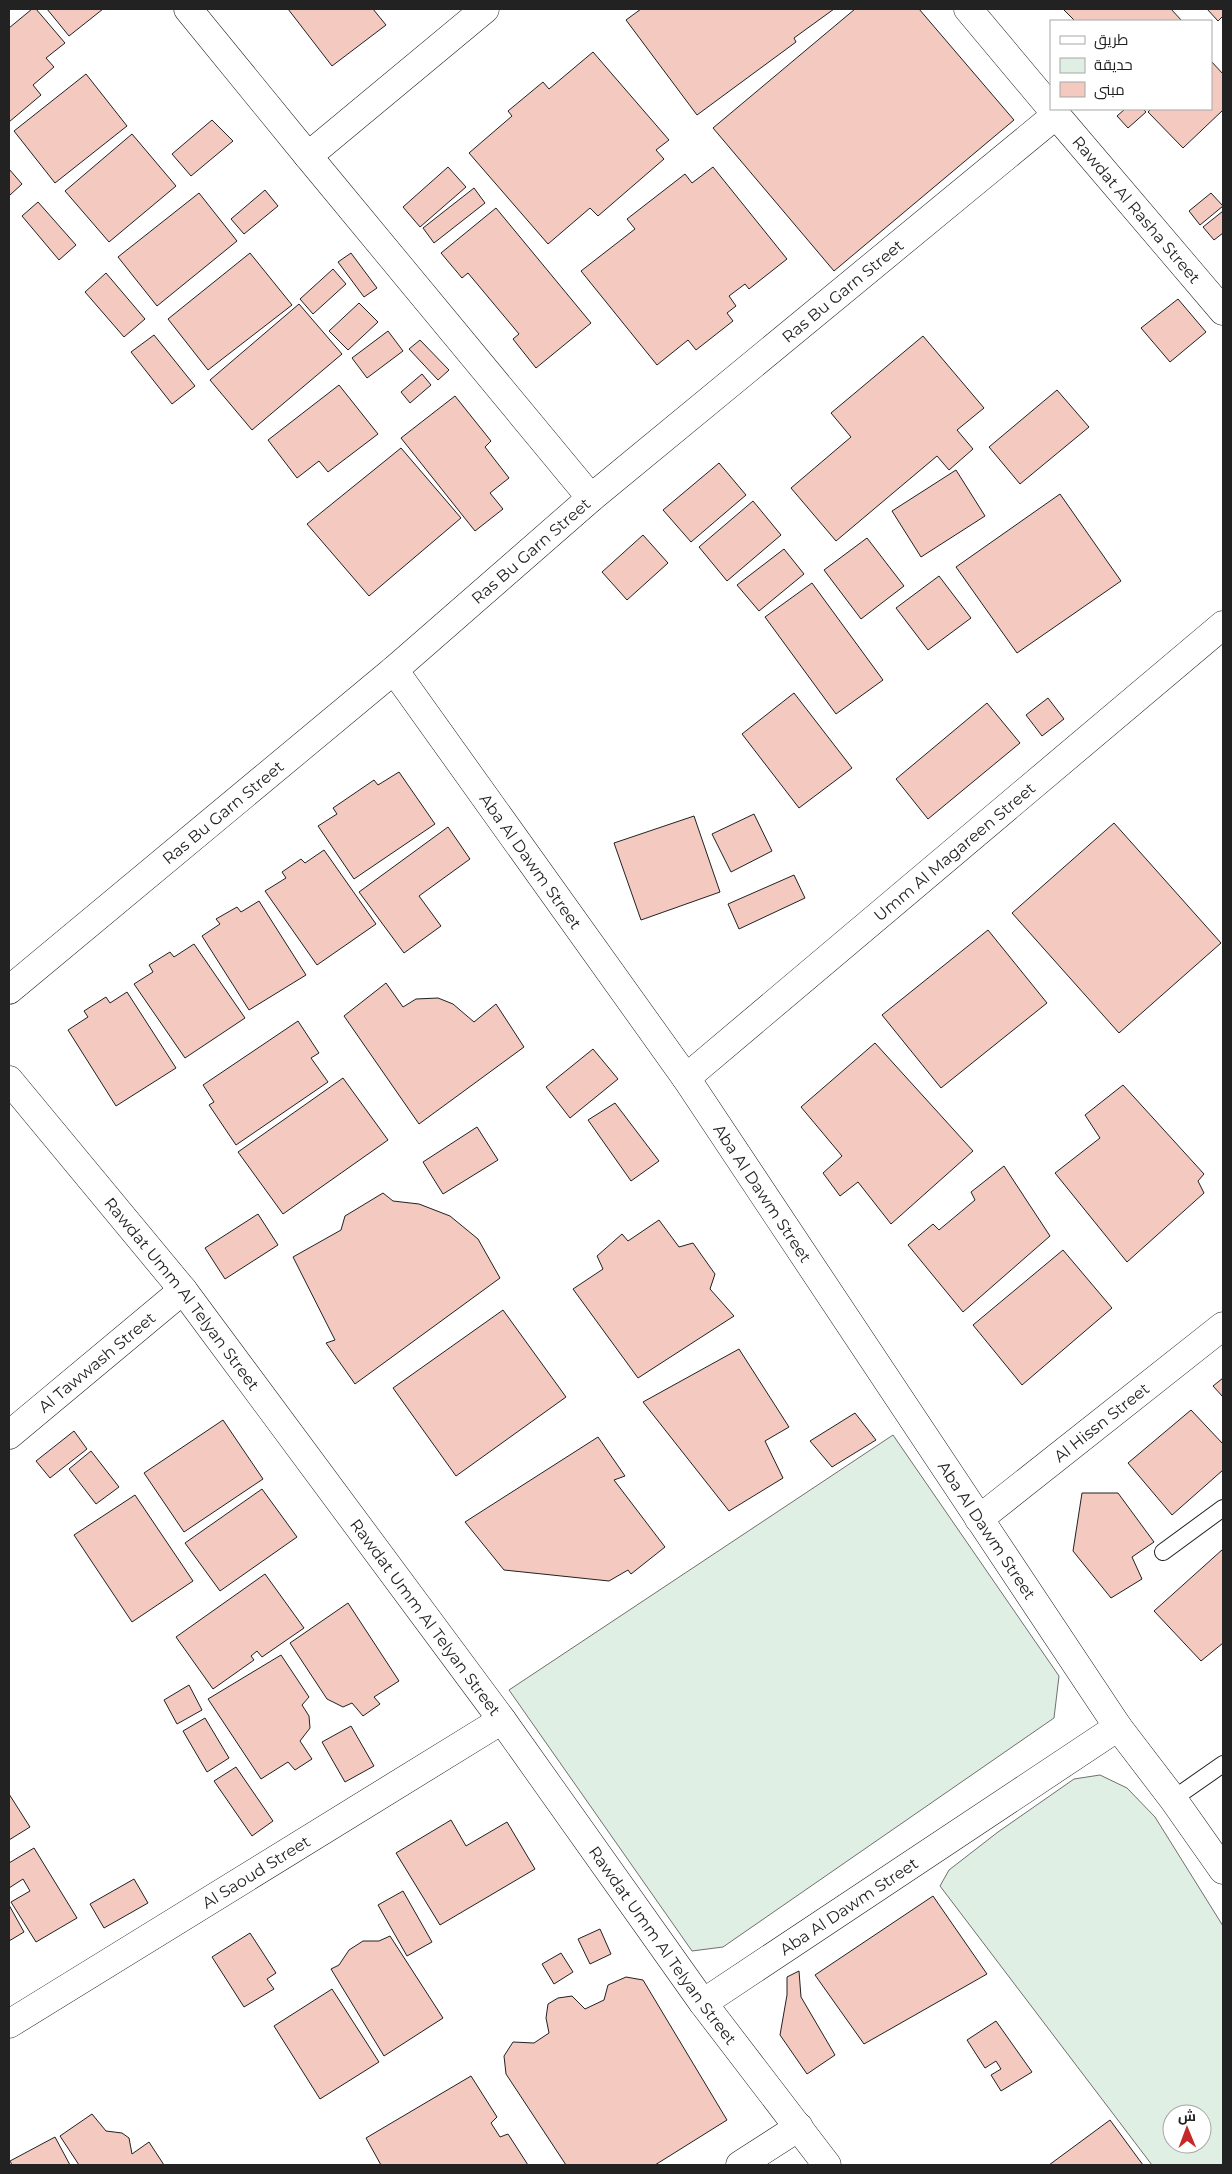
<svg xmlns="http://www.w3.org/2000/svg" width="1232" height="2174" font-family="Montserrat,Cairo,sans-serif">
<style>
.green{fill:#e0efe3;stroke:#6f6f6f;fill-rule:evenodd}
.building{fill:#f3c9c0;stroke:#222}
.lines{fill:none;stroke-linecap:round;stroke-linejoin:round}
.lane-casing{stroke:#222;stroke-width:18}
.street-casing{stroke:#222;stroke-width:29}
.lane{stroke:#fff;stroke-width:16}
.street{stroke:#fff;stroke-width:28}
.labels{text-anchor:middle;stroke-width:4;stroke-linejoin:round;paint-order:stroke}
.street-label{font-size:16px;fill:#222;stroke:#fff}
</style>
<rect width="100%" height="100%" fill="#fff"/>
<path class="green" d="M893 1435 1059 1676 1054 1718 723 1947 692 1951 509 1690Z
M1100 1775 1127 1788 1155 1817 1223 1926V2165H1152L940 1886 949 1870 998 1832 1074 1779ZM1172 2114H1202V2144H1172Z"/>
<path class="building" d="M32 9H36L65 43 46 58 54 67 33 85 41 95 9 122V28Z
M47 9H103L69 36Z
M288 9H373L386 25 332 66Z
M641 9H834L794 38 796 42 697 115 626 20Z
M855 9H919L1014 120 834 271 713 128Z
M1063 9H1171L1182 21H1075Z
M1207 9H1223V16L1218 21Z
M593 52 669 140 656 150 664 159 598 216 590 208 548 244 469 153 512 116 508 111 543 82 549 89Z
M1211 61 1223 74V110L1183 148 1148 112 1151 109H1211Z
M86 74 127 126 55 183 14 131Z
M1125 109H1143L1146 112 1128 128 1117 116Z
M212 120 233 141 191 176 172 154Z
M132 134 176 186 109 242 65 191Z
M448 167 466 187 420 227 403 207Z
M713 167 787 259 749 289 745 284 729 296 736 306 727 313 733 321 696 350 688 340 657 365 581 271 635 229 627 219 685 174 692 183Z
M9 169 22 184 10 195 9 194Z
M474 188 485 203 434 243 423 228Z
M265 190 278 206 244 234 231 219Z
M199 193 237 241 157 306 118 257Z
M1211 193 1223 206 1200 225 1189 211Z
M38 202 76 245 59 260 22 216Z
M496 208 591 323 536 368 513 339 519 334 468 273 462 278 441 253Z
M1223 211V233L1214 240 1203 227Z
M250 253 292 305 208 370 168 319Z
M351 253 377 288 364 297 338 262Z
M333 269 346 284 313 314 300 299Z
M106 273 145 319 124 337 85 292Z
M1178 299 1206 332 1170 362 1141 328Z
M359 303 378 322 348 350 329 331Z
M299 304 342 354 252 430 210 380Z
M388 331 403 351 367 378 352 358Z
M154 335 195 386 172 404 131 352Z
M923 336 984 408 957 430 973 449 949 470 937 456 836 541 791 488 851 437 831 413Z
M420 340 449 370 438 380 409 349Z
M422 374 431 385 410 403 401 392Z
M339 385 378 434 328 472 319 461 297 478 268 440Z
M1057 390 1089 427 1020 484 989 447Z
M455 396 491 441 485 447 509 478 490 493 503 509 475 531 401 438Z
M401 448 461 518 369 596 307 524Z
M719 463 746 495 691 542 663 510Z
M956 470 985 516 921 557 892 511Z
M1060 494 1121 581 1017 653 956 567Z
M753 501 781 535 727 581 699 547Z
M643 535 668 563 627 600 602 572Z
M867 538 904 586 861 619 824 570Z
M784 549 804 574 759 611 737 585Z
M939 576 971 618 928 650 896 608Z
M812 583 883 680 836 714 765 617Z
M794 693 852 768 799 808 742 734Z
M1048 698 1064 719 1042 736 1026 715Z
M987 703 1020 743 928 819 896 779Z
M399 772 435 824 354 879 318 826 337 814 333 808 374 780 378 785Z
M754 814 772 851 731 872 712 834Z
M694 816 720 892 641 920 614 843Z
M1114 823 1221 943 1119 1033 1012 913Z
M448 827 470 859 419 896 441 926 404 953 359 892Z
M324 850 376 924 317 965 265 891 286 878 282 872 301 859 305 863Z
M794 875 805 898 739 929 728 904Z
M259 901 306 975 249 1010 202 936 220 924 216 919 237 907 241 912Z
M988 930 1047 1003 941 1088 882 1015Z
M194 944 245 1018 185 1058 134 984 153 972 149 965 170 952 174 957Z
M386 983 403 1007 416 999 438 998 453 1004 474 1022 496 1004 524 1047 419 1124 344 1016Z
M127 992 176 1068 116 1106 68 1030 88 1017 84 1011 106 997 110 1003Z
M298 1021 319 1053 311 1058 328 1082 236 1145 209 1105 214 1102 203 1085Z
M875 1043 973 1151 891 1224 858 1182 840 1196 823 1173 842 1156 801 1107Z
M593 1049 618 1079 570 1118 546 1087Z
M343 1078 388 1140 283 1214 238 1152Z
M1123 1085 1204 1174 1198 1181 1204 1193 1127 1262 1055 1173 1100 1138 1085 1115Z
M615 1103 659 1161 631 1181 588 1120Z
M477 1127 498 1160 443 1194 423 1162Z
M1004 1166 1050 1236 963 1312 908 1245 933 1224 939 1230 975 1200 971 1192Z
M383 1193 393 1201 419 1204 450 1216 478 1239 500 1278 355 1384 326 1343 335 1340 293 1257 341 1230 345 1216Z
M258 1214 278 1245 225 1279 205 1248Z
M659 1220 679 1247 693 1243 715 1274 710 1289 734 1316 638 1378 573 1289 603 1269 597 1256 622 1234 628 1241Z
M1063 1250 1112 1308 1022 1385 973 1325Z
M503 1310 566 1397 456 1476 393 1388Z
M739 1349 789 1427 765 1441 783 1478 729 1511 643 1402Z
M1223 1378V1397L1213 1386Z
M1191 1410 1223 1444V1470L1172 1515 1128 1463Z
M855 1413 876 1440 832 1467 810 1441Z
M223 1420 263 1479 184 1532 144 1473Z
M74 1431 87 1449 50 1478 36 1461Z
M598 1437 625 1476 614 1480 665 1547 631 1574 628 1570 609 1581 504 1570 465 1522Z
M91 1451 119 1487 96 1504 69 1469Z
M262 1489 297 1537 220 1591 185 1543Z
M1082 1493H1118L1154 1542 1132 1557 1142 1579 1111 1598 1073 1551Z
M135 1495 193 1581 132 1622 74 1535Z
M1223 1549V1643L1201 1661 1154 1611Z
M265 1574 304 1628 262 1657 257 1651 251 1656 254 1660 213 1689 176 1637Z
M348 1603 399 1681 374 1697 380 1704 363 1716 352 1703 343 1707 327 1699 290 1643Z
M281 1655 309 1697 302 1705 309 1716 310 1728 300 1741 312 1759 295 1770 288 1762 261 1779 208 1699Z
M189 1685 202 1710 177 1724 164 1700Z
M205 1718 229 1758 207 1772 183 1731Z
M351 1726 374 1766 345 1782 322 1742Z
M236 1767 273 1821 252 1836 214 1781Z
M9 1794 30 1827 9 1840Z
M451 1820 466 1846 507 1822 535 1869 440 1925 396 1853Z
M34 1848 77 1918 36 1942 11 1902 30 1891 23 1879 9 1888V1863Z
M134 1879 148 1903 104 1928 90 1904Z
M403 1891 432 1942 407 1956 378 1905Z
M933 1896 987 1974 864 2044 815 1975Z
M9 1905 24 1932 9 1941Z
M600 1929 611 1954 590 1964 578 1939Z
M250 1933 276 1973 267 1979 274 1989 244 2007 212 1957Z
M390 1936 443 2018 384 2056 331 1969 339 1965 349 1950 363 1941H379Z
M561 1953 573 1972 554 1984 542 1964Z
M799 1971 801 1997 835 2055 807 2074 780 2035 787 1995V1977Z
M626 1977 643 1980 727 2120 655 2165H566L506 2074 504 2056 513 2042 534 2043 549 2033 546 2018 548 2004 558 1998 572 1996 585 2009 604 2000 608 1985Z
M332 1989 379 2062 320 2099 274 2026Z
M996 2021 1032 2072 1001 2091 991 2075 1001 2069 996 2061 985 2068 967 2040Z
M471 2076 497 2117 491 2123 500 2137 508 2134 528 2165H381L366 2138Z
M92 2114 106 2131 122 2133 129 2138 132 2154 149 2142 164 2165H79L60 2136Z
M1110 2120 1143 2165H1049Z
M55 2137 70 2165H12L10 2161Z"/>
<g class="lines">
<g class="lane-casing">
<path id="lane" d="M1163 1552 1223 1508
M1173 1799 1223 1764"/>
</g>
<g class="street-casing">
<g id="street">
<path d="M188 9 308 156 591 498"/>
<path d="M968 9 1051 108"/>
<path id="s1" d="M1051 109 1223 311"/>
<path d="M308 156 485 9"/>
<path id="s2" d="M394 670 686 1078 1118 1727 1173 1799 1223 1870"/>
<path id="s3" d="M9 990 394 670 591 498 1056 115"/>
<path id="s4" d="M686 1078 1223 625"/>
<path id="s5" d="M9 1080 183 1290 502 1720 703 2003 827 2165"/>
<path id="s6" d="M9 1435 183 1290"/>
<path id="s7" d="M979 1519 1223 1326"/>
<path id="s8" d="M703 2003 1118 1727"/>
<path id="s9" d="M9 2024 502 1720"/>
<path d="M740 2165 799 2127"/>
</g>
</g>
<use href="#lane" class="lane"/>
<use href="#street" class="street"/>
</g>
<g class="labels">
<g class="street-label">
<text dy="6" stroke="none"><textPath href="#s1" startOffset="132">Rawdat Al Rasha Street</textPath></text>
<text dy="6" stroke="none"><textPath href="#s3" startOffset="1088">Ras Bu Garn Street</textPath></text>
<text dy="6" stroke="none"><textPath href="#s3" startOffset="682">Ras Bu Garn Street</textPath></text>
<text dy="6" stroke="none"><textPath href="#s3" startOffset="278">Ras Bu Garn Street</textPath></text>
<text dy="6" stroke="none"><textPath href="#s4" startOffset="351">Umm Al Magareen Street</textPath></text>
<text dy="6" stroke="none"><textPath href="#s2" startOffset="235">Aba Al Dawm Street</textPath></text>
<text dy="6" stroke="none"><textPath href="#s2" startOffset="640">Aba Al Dawm Street</textPath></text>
<text dy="6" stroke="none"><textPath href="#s5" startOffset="275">Rawdat Umm Al Telyan Street</textPath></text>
<text dy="6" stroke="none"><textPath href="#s6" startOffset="114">Al Tawwash Street</textPath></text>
<text dy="6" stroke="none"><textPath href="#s7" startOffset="156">Al Hissn Street</textPath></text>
<text dy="6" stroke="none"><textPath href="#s2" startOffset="1045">Aba Al Dawm Street</textPath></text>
<text dy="6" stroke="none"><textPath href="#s5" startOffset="680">Rawdat Umm Al Telyan Street</textPath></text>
<text dy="6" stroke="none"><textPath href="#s9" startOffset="290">Al Saoud Street</textPath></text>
<text dy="6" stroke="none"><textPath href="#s8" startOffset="175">Aba Al Dawm Street</textPath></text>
<text dy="6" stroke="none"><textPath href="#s5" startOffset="1085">Rawdat Umm Al Telyan Street</textPath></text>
</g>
</g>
<rect width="1232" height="2174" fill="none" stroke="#222222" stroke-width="20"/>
<rect x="1050" y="20" width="162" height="90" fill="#ffffff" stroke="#a7a7a7"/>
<rect x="1060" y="36" width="25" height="8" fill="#ffffff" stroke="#a7a7a7"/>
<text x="1094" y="45" font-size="15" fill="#222222">طريق</text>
<rect x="1060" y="58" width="25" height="15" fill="#e0efe3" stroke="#a7a7a7"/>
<text x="1094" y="70" font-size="15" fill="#222222">حديقة</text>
<rect x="1060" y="82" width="25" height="15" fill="#f3c9c0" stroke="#a7a7a7"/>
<text x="1094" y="95" font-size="15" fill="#222222">مبنى</text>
<g transform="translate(1187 2129) rotate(359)"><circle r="24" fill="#ffffff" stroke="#a7a7a7"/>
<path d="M0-4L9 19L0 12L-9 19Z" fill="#c62828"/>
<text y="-8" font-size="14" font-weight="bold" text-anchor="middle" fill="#222222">ش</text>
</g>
</svg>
